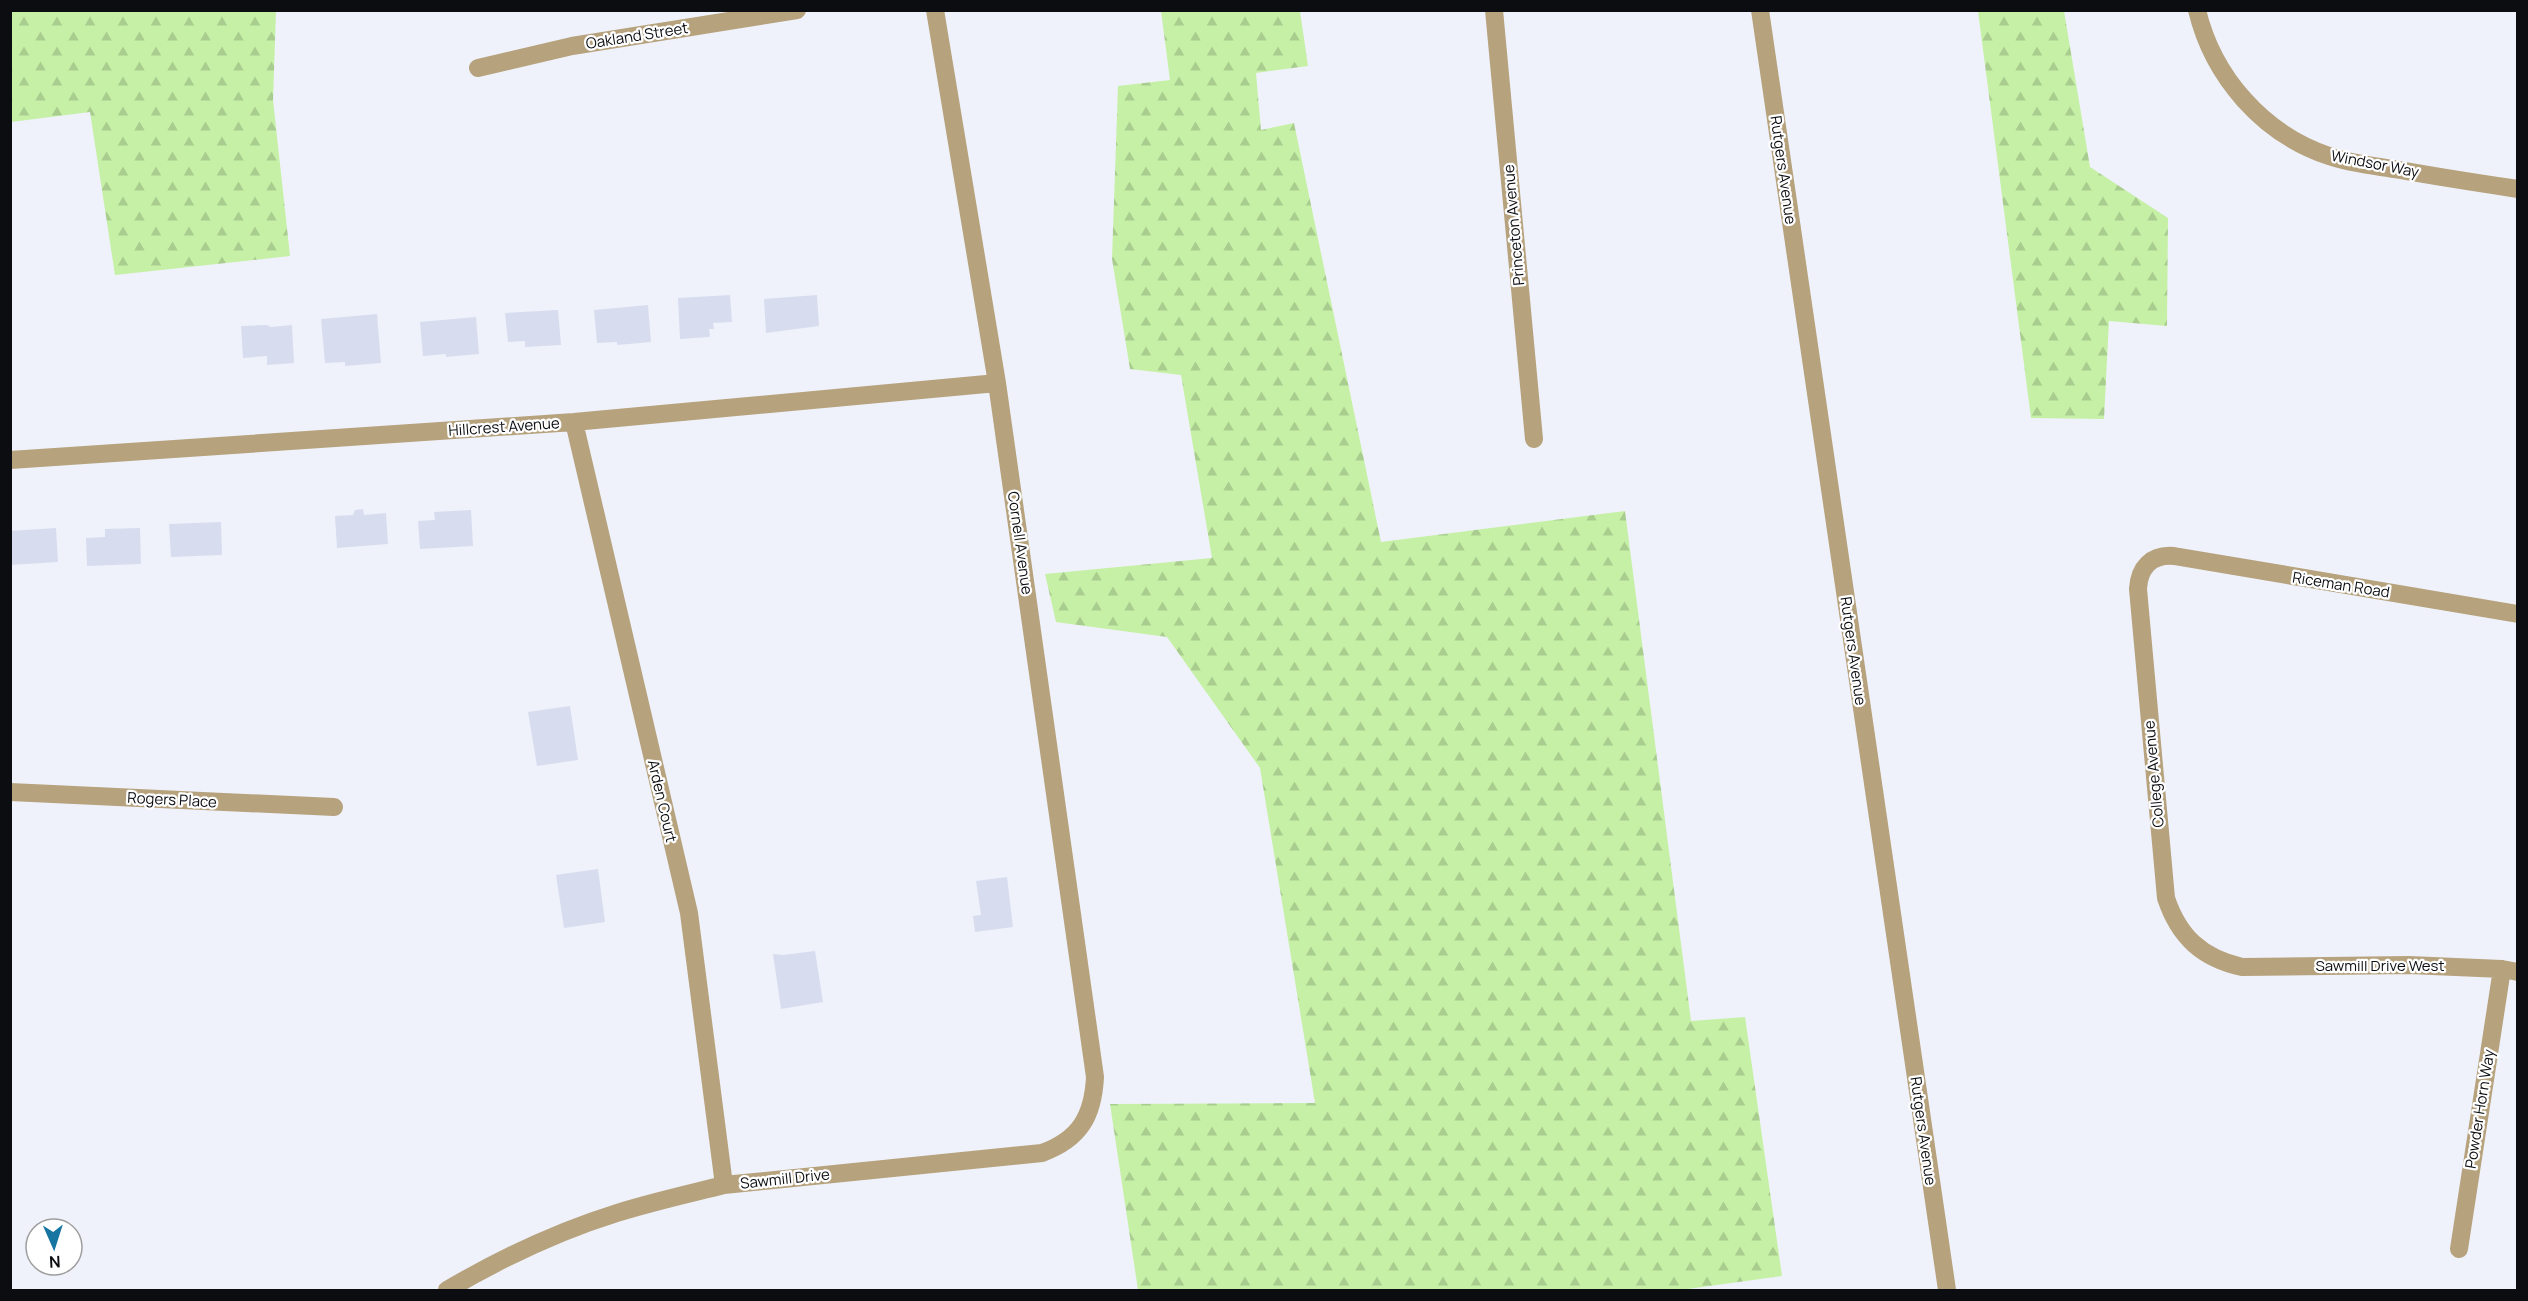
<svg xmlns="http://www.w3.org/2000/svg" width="2528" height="1301" font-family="Manrope,sans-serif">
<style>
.forest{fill:url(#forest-firs)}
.building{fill:#d7ddef}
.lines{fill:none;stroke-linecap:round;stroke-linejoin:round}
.minor{stroke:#b6a27d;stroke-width:18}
.labels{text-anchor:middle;stroke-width:4.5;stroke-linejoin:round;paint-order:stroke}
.street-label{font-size:15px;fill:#0c0d10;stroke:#fff}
</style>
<defs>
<pattern id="forest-firs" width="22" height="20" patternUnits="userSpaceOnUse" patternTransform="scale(1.5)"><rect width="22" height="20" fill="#c6f0a6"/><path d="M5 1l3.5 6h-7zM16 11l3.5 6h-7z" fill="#a9cd8e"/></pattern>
</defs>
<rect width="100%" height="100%" fill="#eff2fa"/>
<path class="forest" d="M10 11H276L273 100 290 256 115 275 90 112 11 122Z
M1161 11H1300L1308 66 1256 73 1261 130 1294 123 1381 542 1625 511 1691 1021 1745 1017 1782 1276 1681 1290H1138L1110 1104 1315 1103 1260 768 1167 637 1056 622 1045 574 1212 558 1181 375 1130 369 1112 259 1118 86 1170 80Z
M1978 11H2064L2090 167 2168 218 2167 326 2109 321 2104 419 2031 418Z"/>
<path class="building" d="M730 295 732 322 713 323 714 329H709L710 337 680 339 678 298Z
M817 295 819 326 766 333 764 299Z
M648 305 651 342 617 345V342L597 343 594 310Z
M558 310 561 345 525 347V341L508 342 505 313Z
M377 314 381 363 345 366V362L325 363 321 319Z
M476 317 479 354 446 357V354L423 356 420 322Z
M267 325 271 327 292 325 294 363 267 365V356L243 358 241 326Z
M363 509 364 515 386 513 388 544 337 548 335 516 353 515 355 510Z
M471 510 473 546 420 549 418 521 435 520 434 512Z
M221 522 222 555 171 557 169 524Z
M56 528 58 562 10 565V531Z
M140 528 141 564 87 566 86 538 105 537V529Z
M570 706 578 760 537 766 528 712Z
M598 869 605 922 564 928 556 875Z
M1007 877 1013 927 975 932 973 916 981 915 976 881Z
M815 951 823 1002 781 1009 773 954 783 955Z"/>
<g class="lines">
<path class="minor" d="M1494 10 1534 439
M1760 10 1947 1290
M2197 10C2213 77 2263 134 2329 156 2352 164 2377 166 2400 170 2439 177 2478 183 2518 189
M478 68 572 46 797 10
M574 422 689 913 724 1185
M10 460 574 422 997 383
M2518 614 2174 556C2151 554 2139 568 2138 589L2166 898C2179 937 2202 958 2242 967L2409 965 2502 969 2518 972
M10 792 334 807
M2459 1249 2502 969
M447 1290C500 1259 559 1231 617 1213 652 1202 688 1194 724 1185L1042 1153C1080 1139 1093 1116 1095 1077L997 383 935 10"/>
</g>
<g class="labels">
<g class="street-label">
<text transform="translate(637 36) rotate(-9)" y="5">Oakland Street</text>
<text transform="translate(2375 164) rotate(11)" y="5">Windsor Way</text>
<text transform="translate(1783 170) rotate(82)" y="5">Rutgers Avenue</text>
<text transform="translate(1514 225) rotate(-95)" y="5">Princeton Avenue</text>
<text transform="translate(504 427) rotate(-4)" y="5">Hillcrest Avenue</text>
<text transform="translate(1020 543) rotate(82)" y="5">Cornell Avenue</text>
<text transform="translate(2341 585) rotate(9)" y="5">Riceman Road</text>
<text transform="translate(1853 651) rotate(82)" y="5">Rutgers Avenue</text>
<text transform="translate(2154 774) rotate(-95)" y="5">College Avenue</text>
<text transform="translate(172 800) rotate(3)" y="5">Rogers Place</text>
<text transform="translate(662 801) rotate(77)" y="5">Arden Court</text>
<text x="2380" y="971">Sawmill Drive West</text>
<text transform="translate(2480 1109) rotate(-81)" y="5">Powder Horn Way</text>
<text transform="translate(1923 1131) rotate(82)" y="5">Rutgers Avenue</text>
<text transform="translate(785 1179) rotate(-6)" y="5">Sawmill Drive</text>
</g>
</g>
<rect width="2528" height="1301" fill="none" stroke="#0c0d10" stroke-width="24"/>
<g transform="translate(54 1247) rotate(177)"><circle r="28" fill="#ffffff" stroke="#9e9e9f" stroke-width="1.5"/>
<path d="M0-4.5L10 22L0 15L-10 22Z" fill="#1775a2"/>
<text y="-9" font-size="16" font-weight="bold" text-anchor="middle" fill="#0c0d10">N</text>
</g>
</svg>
